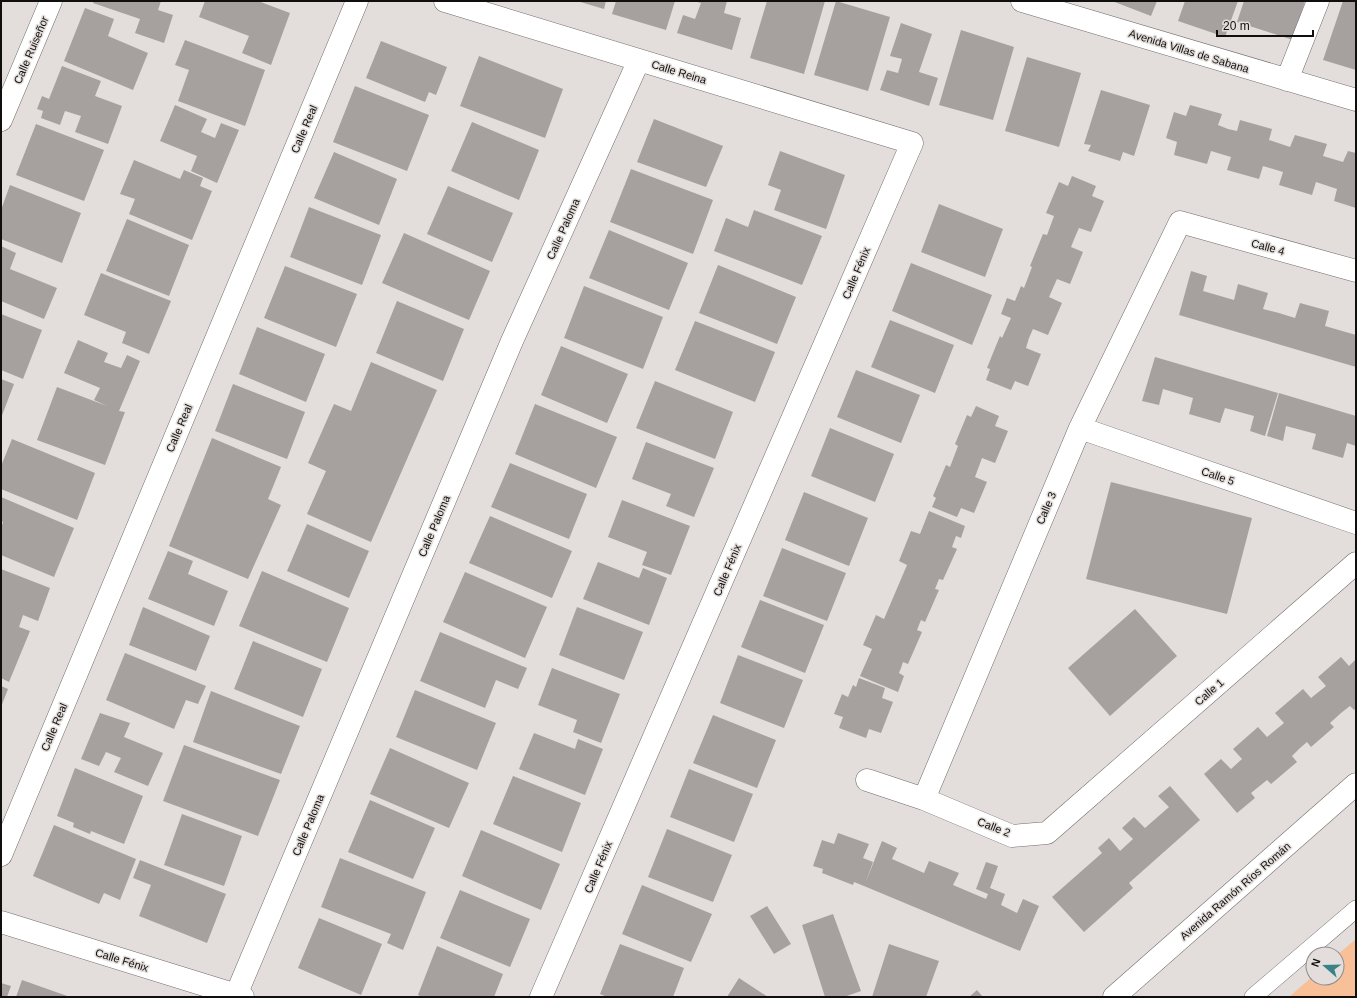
<svg xmlns="http://www.w3.org/2000/svg" width="1357" height="998" font-family="Arial,sans-serif">
<style>
.green{fill:#f7c099}
.building{fill:#a6a19e}
.lines{fill:none;stroke-linecap:round;stroke-linejoin:round}
.service-casing{stroke:#726d6a;stroke-width:18}
.minor-casing{stroke:#726d6a;stroke-width:23}
.tertiary-casing{stroke:#726d6a;stroke-width:23}
.service{stroke:#fff;stroke-width:17}
.minor{stroke:#fff;stroke-width:22}
.tertiary{stroke:#fff;stroke-width:22}
.labels{text-anchor:middle;stroke-width:3;stroke-linejoin:round;paint-order:stroke}
.street-label{font-size:11px;fill:#110f0e;stroke:#e3dedb}
</style>
<rect width="100%" height="100%" fill="#e3dedb"/>
<path class="green" d="M1356 939V997H1289L1313 976V978H1337V955Z"/>
<path class="building" d="M94 1H161L158 10 173 15 164 43 135 33 140 19 93 3Z
M205 1H258L290 13 271 65 242 53 249 36 199 17Z
M577 1H606L604 9Z
M616 1H675L666 30 612 14Z
M694 1H727L724 13 741 18 732 50 677 33 683 15 695 19 701 3Z
M767 1H825L804 74 750 58Z
M836 1 890 17 868 91 814 75Z
M1112 1H1157L1151 16Z
M1185 1H1238L1225 37 1178 21Z
M1244 1H1305L1293 40 1237 22Z
M1343 1H1356V70L1323 60Z
M85 8 114 19 108 36 148 53 133 90 64 61Z
M901 23 932 34 919 72 938 78 929 106 880 90 887 70 898 73 902 59 890 56Z
M961 30 1014 47 993 120 939 105Z
M185 40 265 70 245 126 178 101 189 70 175 65Z
M381 41 447 67 436 95 429 92 425 102 366 78Z
M479 56 563 89 545 138 460 106Z
M1027 57 1081 73 1059 147 1005 131Z
M62 66 101 81 95 96 122 106 108 144 75 132 81 116 65 111 60 125 41 118 43 111 37 109 42 96 49 99Z
M355 86 429 115 407 171 333 142Z
M1101 90 1150 105 1134 156 1123 152 1120 161 1088 151 1091 145 1084 144Z
M175 105 207 119 201 132 215 138 221 123 239 130 217 183 191 171 197 156 160 141Z
M1190 105 1222 114 1218 125 1228 129 1237 131 1240 120 1272 129 1269 140 1290 147 1295 135 1327 144 1323 156 1343 162 1348 151 1356 153V208L1334 201 1337 189 1316 182 1312 195 1279 185 1283 172 1263 166 1259 179 1227 170 1231 157 1211 151 1207 164 1174 155 1177 142 1166 138 1174 112 1186 116Z
M654 119 723 146 706 187 637 162Z
M472 122 539 150 519 200 451 171Z
M36 124 104 150 84 201 16 175Z
M780 151 845 175 826 229 774 210 781 190 768 185Z
M334 152 397 179 379 225 314 198Z
M134 160 180 179 184 170 203 178 200 186 212 191 192 240 129 214 135 199 120 194Z
M631 169 713 200 693 254 610 222Z
M1072 176 1096 186 1092 196 1104 201 1091 232 1079 228 1075 237 1071 247 1083 252 1070 284 1057 279 1049 297 1062 303 1048 335 1033 329 1029 338 1026 348 1041 354 1028 386 1015 381 1011 390 986 380 990 369 987 368 993 353 1000 336 1002 338 1011 318 1001 314 1007 298 1015 301 1021 286 1024 288 1032 267 1030 266 1043 234 1047 235 1054 216 1046 213 1059 182 1068 186Z
M10 185 81 213 62 263 1 239V210Z
M448 186 513 213 492 262 427 234Z
M939 204 1003 229 985 277 921 252Z
M309 207 381 235 362 285 290 257Z
M754 210 822 236 802 285 714 251 726 218 748 227Z
M127 219 189 245 169 296 106 271Z
M609 230 688 263 669 310 589 278Z
M404 233 490 271 469 320 382 283Z
M1 246 16 253 10 269 57 288 44 319 1 301Z
M911 263 992 295 972 345 892 311Z
M718 265 796 297 777 344 699 313Z
M285 266 357 294 336 347 264 318Z
M1191 271 1207 276 1203 291 1234 300 1238 284 1268 293 1263 309 1279 313 1295 318 1300 303 1329 311 1325 326 1356 335V367L1179 315Z
M101 273 171 301 149 354 122 343 126 332 84 315Z
M584 286 663 317 643 369 564 338Z
M397 301 464 329 443 381 376 353Z
M1 314 42 330 23 379 1 370Z
M890 320 954 345 935 393 871 367Z
M695 321 775 352 755 402 675 370Z
M257 327 325 354 306 402 239 374Z
M78 340 108 353 104 362 121 368 127 355 140 361 119 411 125 412 105 465 37 440 57 387 107 406 94 400 100 388 64 373Z
M561 346 628 374 607 423 541 395Z
M1155 357 1278 393 1265 436 1250 431 1254 416 1225 408 1220 423 1189 414 1193 398 1163 389 1159 405 1142 401Z
M371 362 437 390 371 542 307 514 326 471 308 463 334 404 351 411Z
M856 370 920 395 901 443 837 417Z
M1 379 14 384 1 418Z
M655 381 733 412 715 459 636 428Z
M233 384 305 412 287 459 215 431Z
M1279 393 1356 416V446L1347 443 1343 458 1312 449 1316 434 1286 426 1283 441 1267 436Z
M535 404 617 437 596 488 515 454Z
M976 406 999 416 995 426 1008 431 995 463 982 458 975 477 987 482 974 513 961 508 957 517 932 507 936 498 933 496 946 465 950 467 958 446 955 444 967 415 971 417Z
M830 428 894 454 875 502 811 476Z
M212 438 281 467 268 499 281 505 248 579 169 546Z
M12 439 95 473 77 520 1 489V466Z
M646 442 714 468 694 517 666 506 671 494 632 479Z
M510 463 587 494 569 539 491 507Z
M1111 482 1252 518 1227 614 1086 579Z
M804 492 868 518 849 566 785 540Z
M1 497 74 528 54 577 1 555V528L3 522 1 521Z
M622 500 690 526 671 575 642 565 647 552 608 537Z
M929 511 965 526 961 538 956 536 952 547 957 549 943 580 939 579 935 589 939 590 925 622 921 620 917 630 922 632 908 664 903 662 901 668 899 673 904 676 898 692 860 676 872 649 863 645 876 615 884 619 907 565 899 561 911 531 920 534Z
M490 516 572 551 552 598 469 563Z
M307 524 369 551 349 598 287 571Z
M782 548 846 573 827 621 763 596Z
M168 551 193 561 188 574 228 591 214 626 148 599Z
M598 562 639 578 643 568 667 578 649 625 583 599Z
M1 569 50 588 38 621 23 615 19 627 30 631 9 682 1 678Z
M262 571 349 608 327 662 239 626Z
M465 572 547 607 525 658 443 622Z
M760 600 824 625 805 673 741 647Z
M143 607 210 636 196 671 129 645Z
M577 607 643 632 624 680 559 655Z
M1135 609 1177 656 1110 716 1068 668Z
M440 632 527 668 518 689 496 680 485 708 420 681Z
M253 641 322 669 303 717 234 689Z
M125 653 206 686 198 704 186 700 174 729 106 700Z
M738 655 803 680 784 728 720 703Z
M1341 657 1349 666 1356 659V708L1354 710 1350 706 1341 713 1330 723 1334 727 1311 747 1307 742 1300 748 1292 756 1297 762 1271 784 1267 780 1251 793 1255 798 1237 813 1204 774 1221 759 1231 769 1242 759 1233 749 1258 727 1267 737 1284 723 1275 713 1303 689 1311 698 1326 686 1318 677Z
M552 668 620 694 601 743 573 732 577 720 538 705Z
M859 678 885 688 882 698 893 702 881 733 869 729 866 738 839 728 843 717 834 714 842 694 848 697 853 685 856 687Z
M1 686 8 689 1 707Z
M415 690 496 723 477 770 396 737Z
M211 691 300 726 281 774 193 742Z
M100 713 130 723 124 737 163 753 148 786 114 772 121 758 106 752 99 766 81 759Z
M713 715 776 740 757 788 693 763Z
M534 733 575 749 578 739 603 749 585 795 519 769Z
M184 745 280 780 258 836 163 801Z
M390 748 469 783 449 828 370 794Z
M75 768 143 796 124 844 91 831 90 834 73 827 74 823 57 816Z
M689 769 753 794 734 842 670 817Z
M513 776 581 803 562 852 493 824Z
M1170 786 1200 820 1129 883 1133 888 1084 932 1052 897 1102 853 1098 848 1109 838 1120 851 1133 839 1122 828 1134 817 1145 828 1169 807 1158 796Z
M370 800 435 828 413 879 348 852Z
M182 814 242 836 224 886 164 865Z
M54 825 136 859 120 900 104 893 99 904 33 876Z
M667 829 732 855 713 902 648 877Z
M481 830 560 864 541 910 462 876Z
M838 833 869 844 863 858 873 862 865 884 882 841 897 848 892 859 924 873 929 861 959 873 953 885 986 899 988 894 976 889 986 862 998 866 990 888 1005 894 1001 905 1017 913 1023 899 1039 906 1020 951 864 886 854 882 853 885 822 873 823 869 813 866 822 840 834 844Z
M340 858 426 892 403 950 387 943 391 934 321 907Z
M140 860 226 894 207 943 139 916 151 885 133 878Z
M642 885 712 914 691 962 622 934Z
M460 890 530 919 510 967 440 938Z
M767 906 791 944 774 954 750 916Z
M833 914 861 991 844 997H825L802 925Z
M319 918 382 944 361 995 298 968Z
M620 944 684 968 673 997H607L600 994Z
M889 944 939 961 926 997H872Z
M437 946 503 974 494 997H422L418 995Z
M739 978 768 997H727Z
M22 980 70 997H16Z
M1 983 11 986 7 997H1Z
M977 990 983 997H969Z"/>
<g class="lines">
<g class="service-casing">
<path id="service" d="M1253 997 1356 909"/>
</g>
<g class="minor-casing">
<path id="minor" d="M445 1 912 143 541 997
M1022 1 1356 100
M1287 80 1318 1
M1 120 51 1
M1080 428 1356 523
M867 780 924 799 1012 836 1047 833 1356 563
M924 799 1080 428 1180 222 1356 271
M1 855 357 1
M1 922 243 997
M236 995 512 341 639 60"/>
</g>
<g class="tertiary-casing">
<path id="tertiary" d="M1114 997 1356 784"/>
</g>
<use href="#service" class="service"/>
<use href="#minor" class="minor"/>
<use href="#tertiary" class="tertiary"/>
</g>
<g class="labels">
<g class="street-label">
<text transform="translate(31 50) rotate(-67)" y="4">Calle Ruiseñor</text>
<text transform="translate(1189 51) rotate(17)" y="4">Avenida Villas de Sabana</text>
<text transform="translate(679 72) rotate(17)" y="4">Calle Reina</text>
<text transform="translate(304 129) rotate(-67)" y="4">Calle Real</text>
<text transform="translate(563 229) rotate(-66)" y="4">Calle Paloma</text>
<text transform="translate(1268 247) rotate(15)" y="4">Calle 4</text>
<text transform="translate(856 273) rotate(-67)" y="4">Calle Fénix</text>
<text transform="translate(179 428) rotate(-67)" y="4">Calle Real</text>
<text transform="translate(1218 476) rotate(19)" y="4">Calle 5</text>
<text transform="translate(1046 508) rotate(-67)" y="4">Calle 3</text>
<text transform="translate(434 526) rotate(-67)" y="4">Calle Paloma</text>
<text transform="translate(727 570) rotate(-67)" y="4">Calle Fénix</text>
<text transform="translate(1209 692) rotate(-41)" y="4">Calle 1</text>
<text transform="translate(54 727) rotate(-67)" y="4">Calle Real</text>
<text transform="translate(308 825) rotate(-67)" y="4">Calle Paloma</text>
<text transform="translate(994 827) rotate(21)" y="4">Calle 2</text>
<text transform="translate(598 867) rotate(-67)" y="4">Calle Fénix</text>
<text transform="translate(1235 891) rotate(-41)" y="4">Avenida Ramón Ríos Román</text>
<text transform="translate(122 960) rotate(17)" y="4">Calle Fénix</text>
</g>
</g>
<rect width="1357" height="998" fill="none" stroke="#110f0e" stroke-width="4"/>
<g transform="translate(1325 966) rotate(290)"><circle r="19" fill="#e3dedb" stroke="#8f8b89"/>
<path d="M0-3L7 15L0 10L-7 15Z" fill="#398288"/>
<text y="-6" font-size="11" font-weight="bold" text-anchor="middle" fill="#110f0e">N</text>
</g>
<path d="M1217 30v6h96v-6" fill="none" stroke="#110f0e" stroke-width="2"/>
<text x="1223" y="30" font-size="12" fill="#110f0e" stroke="#e3dedb" stroke-width="3" paint-order="stroke">20 m</text>
</svg>
